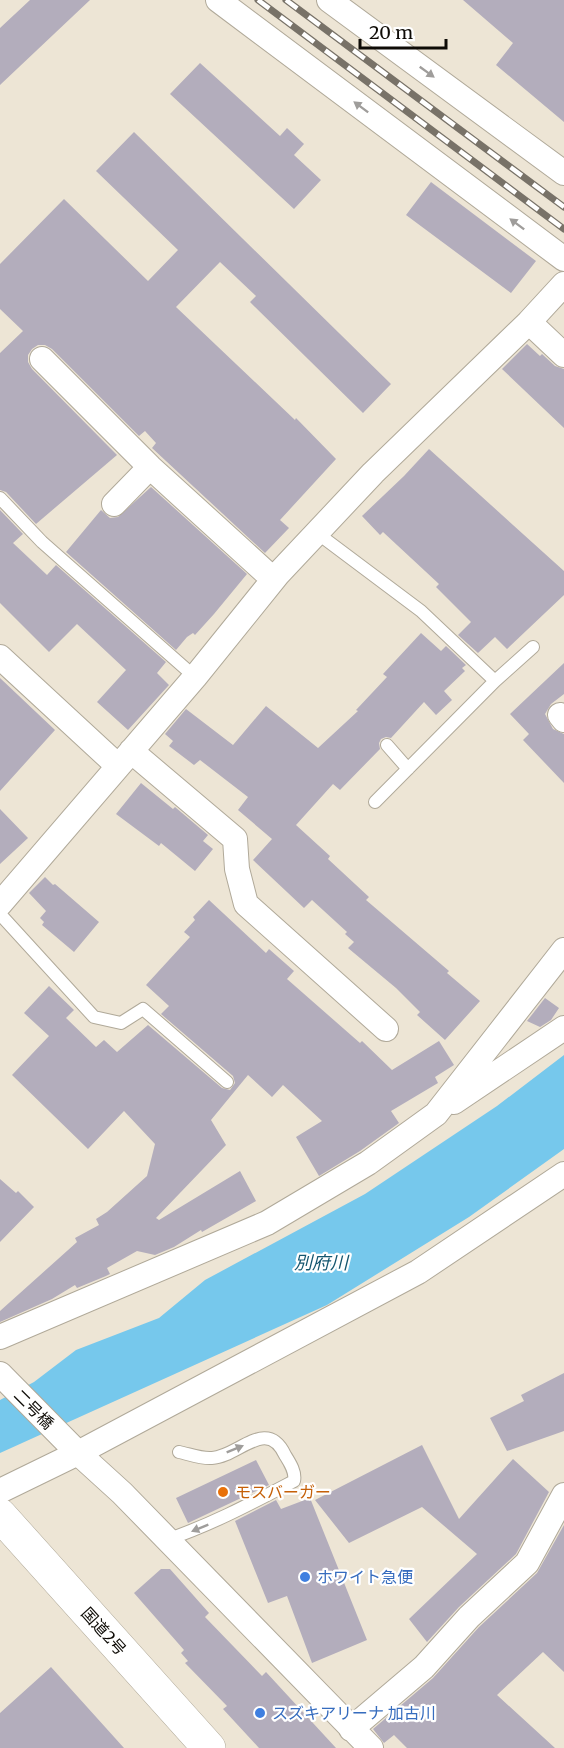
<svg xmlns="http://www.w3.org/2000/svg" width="564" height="1748" font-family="Merriweather,'Noto Sans JP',serif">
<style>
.water{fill:#76c8ec}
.building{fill:#b3adbc}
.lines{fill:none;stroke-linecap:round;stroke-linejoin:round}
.service-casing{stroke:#b0a999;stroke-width:14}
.minor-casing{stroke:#b0a999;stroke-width:26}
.trunk-casing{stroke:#b0a999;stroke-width:34}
.service{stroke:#fff;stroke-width:12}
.minor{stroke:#fff;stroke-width:24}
.trunk{stroke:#fff;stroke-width:33}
.rail-casing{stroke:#787268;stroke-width:7}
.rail{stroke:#fff;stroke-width:4.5;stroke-dasharray:14;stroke-linecap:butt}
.oneway{fill:#9f9d9b}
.food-dot{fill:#e8710a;stroke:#fff;stroke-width:2}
.shop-dot{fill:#3f7fe0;stroke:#fff;stroke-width:2}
.labels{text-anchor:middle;stroke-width:4.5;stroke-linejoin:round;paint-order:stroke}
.street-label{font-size:16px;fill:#0e0b06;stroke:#fff}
.food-label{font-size:16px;fill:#c56008;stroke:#fff;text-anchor:start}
.shop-label{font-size:16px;fill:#366cbe;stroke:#fff;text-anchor:start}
.water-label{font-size:18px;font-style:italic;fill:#14566f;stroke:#fff}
</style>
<rect width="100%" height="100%" fill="#ede5d5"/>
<path class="water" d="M564 1055V1149L469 1217 327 1305 0 1453V1400L34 1382 76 1350 159 1318 205 1280 365 1194 497 1106Z"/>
<path class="building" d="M30 0H90L0 85V28Z
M463 0H564V122L496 65 513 43Z
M200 63 280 136 287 128 304 144 294 155 321 180 294 209 170 94Z
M134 132 391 384 363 413 250 302 256 296 220 262 176 307 295 420 296 418 336 459 280 520 289 528 265 553 152 448 156 443 145 431 139 436 52 349 45 345H38L32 349 28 355V362L32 369 117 455 36 524 6 492 0 490V353L23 331 0 309V264L64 199 148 281 178 250 96 171Z
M431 182 536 261 511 293 406 215Z
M527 344 540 356 542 354 555 366 564 369V428L502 369Z
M429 449 564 571V595L507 649 495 637 478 653 458 635 471 622 436 587 439 584 383 532 380 535 362 516 404 476Z
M151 487 247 574 214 614 195 635 193 633 187 637 176 650 66 552 101 510 110 518 118 517Z
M0 510 23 534 13 543 47 575 56 565 166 662 157 673 169 685 128 730 97 702 126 670 77 624 49 652 0 603Z
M421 633 441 651 446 646 466 665 462 668 465 671 444 691 452 700 436 715 424 702 391 738 386 737 381 739 379 743 380 749 340 790 333 784 296 825 330 856 328 859 369 897 366 900 449 971 447 973 480 1001 445 1040 417 1015 420 1012 396 988 348 948 354 942 345 934 347 932 312 900 304 908 253 860 272 839 238 810 248 797 200 760 194 765 169 746 173 741 165 734 186 709 233 745 266 706 318 748 358 711 356 710 387 677 383 674Z
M564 663V694L551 704 545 714 553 729 564 734V783L523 740 529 734 510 714Z
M0 678 55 730 0 791Z
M141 783 173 809 175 807 208 835 203 841 213 849 195 871 161 843 159 846 116 814Z
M0 809 28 838 0 864Z
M45 877 53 885 55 884 99 922 74 952 42 925 44 922 40 918 46 911 29 893Z
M209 900 266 953 269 949 294 971 287 979 360 1043 362 1041 392 1070 439 1041 454 1065 435 1077 438 1083 391 1111 399 1123 360 1151 319 1176 296 1137 322 1121 283 1085 272 1097 248 1075 211 1120 226 1145 156 1218 159 1220 240 1171 256 1201 202 1232 201 1230 174 1247 155 1255 137 1251 107 1268 110 1274 106 1276 77 1288 75 1285 52 1299 0 1322V1311L77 1242 75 1238 99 1225 96 1219 107 1212 147 1176 155 1144 124 1111 88 1149 12 1075 49 1036 24 1013 49 986 74 1010 66 1018 96 1047 104 1040 117 1052 148 1025 222 1088 230 1090 235 1083 233 1076 161 1014 169 1006 146 985 190 937 184 932 195 920 193 917Z
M545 998 559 1008 551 1020 540 1027 527 1021Z
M0 1179 16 1193 18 1191 34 1207 0 1242Z
M564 1373V1431L507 1451 490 1418 524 1401 521 1395Z
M422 1445 459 1519 513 1459 549 1492 516 1554 459 1607 427 1642 409 1619 477 1554 422 1507 349 1543 315 1500Z
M256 1460 269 1485 188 1523 176 1498Z
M310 1498 367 1640 312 1663 287 1596 268 1603 235 1521 276 1500 281 1509Z
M564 1525V1672L543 1652 497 1695 555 1748H407L394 1735 384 1743 373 1729 433 1678 479 1627 537 1573Z
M161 1569H170L209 1613 205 1617 262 1676 266 1672 336 1748H259L223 1709 227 1706 185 1663 188 1661 181 1653 184 1650 134 1593Z
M51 1667 124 1748H0V1713Z"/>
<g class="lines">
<g class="service-casing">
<path id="service" d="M0 498 42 542 195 677
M317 533 421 611 495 681 375 802
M495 681 533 647
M387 745 408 769
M0 914 94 1017 121 1023 143 1009 227 1082
M166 1540C211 1525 252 1503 294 1481 296 1472 290 1463 285 1455 267 1416 238 1457 212 1458 201 1459 189 1454 179 1452"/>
</g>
<g class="minor-casing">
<path id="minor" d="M218 0 564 259
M329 0 564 173
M529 322 564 355
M42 359 150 467 273 579
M114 504 150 467
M0 657 118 766
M560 715 564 720
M131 751 235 839 237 869 246 904 386 1029
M0 904 195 677 278 574 373 473 529 322 564 284
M454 1102 564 1028
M0 1337 267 1223 368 1163 436 1114 564 950
M0 1374 78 1453 122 1493 371 1748
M0 1491 78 1453 418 1272 564 1174
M351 1729 424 1667 469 1617 527 1563 564 1495"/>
</g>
<g class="trunk-casing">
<path id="trunk" d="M0 1515 209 1748"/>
</g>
<use href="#service" class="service"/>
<use href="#minor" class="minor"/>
<use href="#trunk" class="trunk"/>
<g class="rail-casing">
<path id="rail" d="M258 0 564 229
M286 0 564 207"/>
</g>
<use href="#rail" class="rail"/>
</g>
<defs><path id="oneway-solid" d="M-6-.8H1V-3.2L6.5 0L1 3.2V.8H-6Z" transform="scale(1.5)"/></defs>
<g class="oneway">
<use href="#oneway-solid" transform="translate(427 72) rotate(36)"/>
<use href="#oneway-solid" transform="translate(361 107) rotate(-143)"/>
<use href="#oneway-solid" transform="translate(517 224) rotate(-143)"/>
<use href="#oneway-solid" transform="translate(235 1449) rotate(-22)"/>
<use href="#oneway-solid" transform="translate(200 1528) rotate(158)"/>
</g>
<circle class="food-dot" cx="223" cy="1492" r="6"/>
<g class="shop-dot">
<circle cx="305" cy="1577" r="6"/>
<circle cx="260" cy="1713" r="6"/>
</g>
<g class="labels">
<g class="street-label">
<text transform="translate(34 1409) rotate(45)" y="6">二号橋</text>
<text transform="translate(104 1631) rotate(48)" y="6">国道2号</text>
</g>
<g class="food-label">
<text x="235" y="1498">モスバーガー</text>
</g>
<g class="shop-label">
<text x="317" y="1583">ホワイト急便</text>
<text x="272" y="1719">スズキアリーナ 加古川</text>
</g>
<g class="water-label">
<text x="321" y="1269">別府川</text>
</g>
</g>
<path d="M360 39v9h86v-9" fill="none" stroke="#0e0b06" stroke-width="3"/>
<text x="369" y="39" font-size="18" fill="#0e0b06" stroke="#ffffff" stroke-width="4.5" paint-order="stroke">20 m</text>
</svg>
